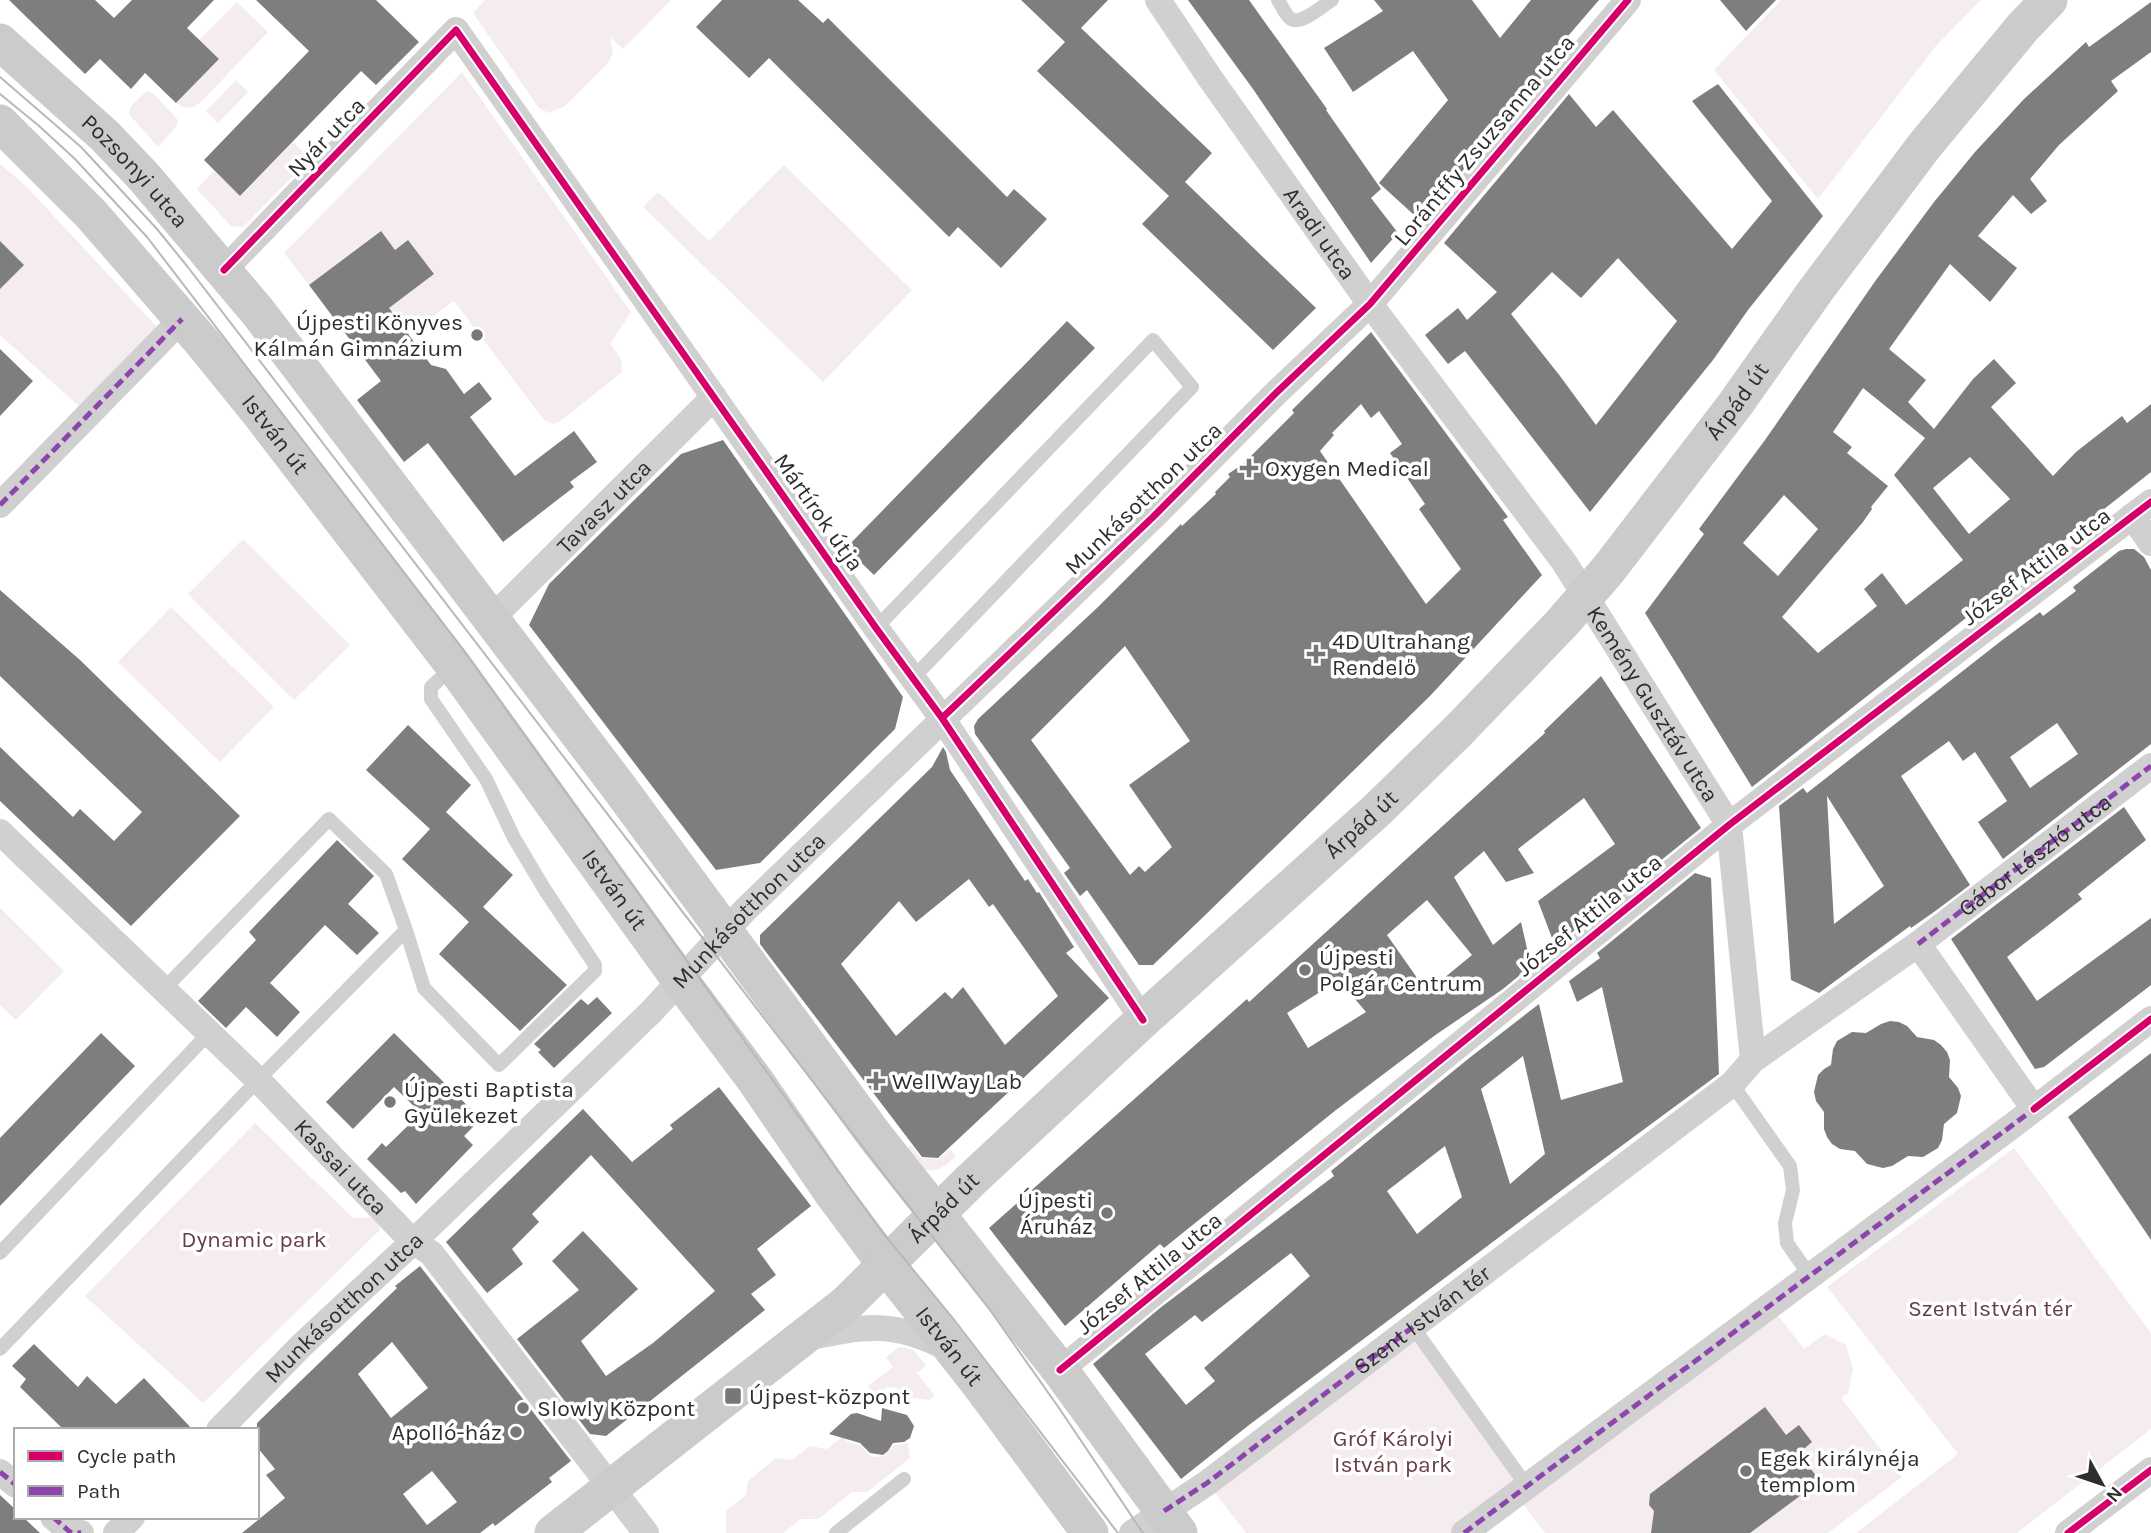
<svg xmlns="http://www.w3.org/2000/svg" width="2151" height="1533" font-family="Karla,sans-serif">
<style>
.green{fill:#f4ecee}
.building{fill:#7e7e7e;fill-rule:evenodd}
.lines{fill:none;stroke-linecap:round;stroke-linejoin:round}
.lane{stroke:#d0d0d0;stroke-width:14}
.street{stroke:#d0d0d0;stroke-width:26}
.secondary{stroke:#cbcbcb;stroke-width:37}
.tram{stroke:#b8b8b8;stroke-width:2}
.quiet{stroke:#8e44ad;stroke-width:5;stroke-dasharray:10 5;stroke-linecap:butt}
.cycleway-casing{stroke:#fff;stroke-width:11}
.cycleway{stroke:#d6006c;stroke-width:7}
.poi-dot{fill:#777;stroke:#fff;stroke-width:2.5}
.labels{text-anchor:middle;stroke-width:7;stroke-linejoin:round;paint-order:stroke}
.street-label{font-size:23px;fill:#2e2e2e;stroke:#fff}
.poi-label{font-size:23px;fill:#2e2e2e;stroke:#fff;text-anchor:start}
.park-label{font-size:23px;fill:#683e45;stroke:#fff}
</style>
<rect width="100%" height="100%" fill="#fff"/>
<path class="green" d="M485 0H671L623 49 610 37 613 52 608 63 565 106 549 113 539 108 473 13Z
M1781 0H1981L1935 47 1818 199 1714 70Z
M237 2 268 32 199 104C191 109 184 109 176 103L219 59 199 40Z
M462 72 631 312 610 344C617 353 625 361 621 373L559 422 553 424 544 420 454 301 408 335 389 308 434 274 408 240 395 250 380 231 309 285 284 253Z
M236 80 248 92 218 123 206 111Z
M147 91 154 94 178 120 176 127 158 147 129 114 130 107Z
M293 142 310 159 243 227 231 226 197 189 214 171 241 196Z
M0 164 25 185 158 328 82 409 0 335Z
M784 165 912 290 823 382 643 207 658 192 709 241Z
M243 539 350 645 294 700 188 594Z
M171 607 274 707 220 762 118 662Z
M0 908 64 971 16 1020 0 1005Z
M255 1123 353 1218 376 1217 380 1230 203 1403 85 1296Z
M911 1145 921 1158 939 1159 950 1149 956 1156C945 1167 937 1173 921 1169L903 1152Z
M2014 1148 2151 1333V1429L2017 1533H1856L1958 1454 1827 1287Z
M1776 1313 1804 1349 1825 1334 1846 1345 1853 1369 1848 1393 1841 1398 1902 1477 1828 1533H1545L1521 1501Z
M1413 1335 1523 1486 1459 1533H1246L1209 1485Z
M899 1347 914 1350 926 1366 917 1373 935 1396 929 1400 897 1396V1388L885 1387 884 1394 873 1393 868 1386 893 1367 886 1357Z
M842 1437 848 1442 861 1446 869 1455 876 1457 884 1456 895 1445 908 1443 910 1458 867 1492H852L818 1519H801L783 1533H726V1511L746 1495 748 1481 776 1458 792 1460 810 1446 827 1449Z"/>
<path class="building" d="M9 0H95L114 18 132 0H214L187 28 219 59 176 103 145 73 131 89 100 59 85 74Z
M256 0H376L419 42 376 85 361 71 240 196 204 160 309 51Z
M722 0H798L823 23 828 18 1007 197 1014 189 1047 219 1001 268 958 227 949 237 769 58 749 78 696 27Z
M1021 0H1108L1081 28 1212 153 1185 182 1316 308 1273 350 1142 224 1169 196 1037 71 1065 42Z
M1188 0H1249L1327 109 1326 110 1381 189 1371 198 1398 233 1371 263 1253 89Z
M1374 0H1472L1500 38 1531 0H1599L1544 64 1548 70 1436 202 1430 196 1414 215 1379 183 1448 100 1413 51 1353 92 1324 48 1383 11Z
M1720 0H1776L1746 31Z
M2151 2V52L2111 81 2118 91 2059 145 2030 179 2047 201 2031 214 2013 195 1978 236 2017 268 1990 302 1950 264 1889 349 1926 380 1908 402 1934 429 1973 379 1994 359 2016 383 1991 407 2053 476 2076 452 2122 416 2127 423 2151 404V472L1752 787 1645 613 1704 534 1699 529 1765 440 1876 280 1934 202 1975 152 2024 99 2086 42 2089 47ZM1863 388 1925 438 1894 475 1963 560 1906 605 1882 573 1864 589 1877 606 1818 653 1782 617 1863 522 1872 509 1871 507 1888 486 1847 453 1852 447 1833 432ZM1970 457 2010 499 1969 534 1933 488ZM1784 495 1818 529 1778 576 1743 543Z
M1718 84 1823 216 1748 310 1713 360 1590 512 1465 351 1448 364 1425 335 1458 308 1467 320 1497 292 1444 243 1569 94 1596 127 1613 110 1732 249 1772 201 1692 101ZM1618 258 1677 321 1596 425 1560 376 1511 314 1552 272 1581 298Z
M381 231 395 250 408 240 434 274 389 308 431 365 446 369 464 394 479 382 492 399 470 417 515 476 574 431 597 462 570 482 574 487 503 542 428 443 404 462 357 400 381 381 309 285Z
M0 241 24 265 0 289Z
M1067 321 1095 348 874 575 846 548Z
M1371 332 1508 517 1503 520 1542 575 1430 696 1197 923 1153 965H1139L1087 890 1080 896 1064 873 1070 868 975 734 974 726 978 719 1098 607 1181 524 1182 526 1216 494 1215 492 1230 477 1228 474 1243 464 1294 413 1292 410ZM1361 404 1371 418 1379 411 1402 444 1390 453 1425 504 1419 509 1461 569 1426 604 1320 451 1334 435 1332 433ZM1125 646 1190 741 1129 785 1172 847 1145 872 1139 866 1130 875 1031 740Z
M0 349 33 381 0 416Z
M723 440 903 697 895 729 760 863 716 870 529 625 549 584 681 454Z
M2126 549H2134L2144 557 2151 570V744L2003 859 1978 822 2007 801 1975 752 1963 761 1949 741 1901 776 1970 885 1934 912 1911 928 1910 926 1819 993 1791 980 1779 806 1803 788 1807 793 2001 641 2040 612 2043 616 2076 591 2073 587 2119 551ZM2057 723 2078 754 2030 788 2010 757ZM1827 796 1884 886 1834 924Z
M0 590 80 660 240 816 131 926 0 801V747L73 817 80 809 114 841 142 812 0 676Z
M1601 676 1701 828 1555 946 1538 901 1615 844 1584 798 1518 849 1534 873 1506 882 1484 851 1454 877 1493 945 1521 922 1531 966 1503 989 1434 1036 1336 1110 1164 1248 1160 1244 1065 1326 989 1228 1247 999 1249 1002 1545 733 1544 731ZM1427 900 1472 955 1427 992 1387 935ZM1339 980 1366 1012 1308 1048 1287 1013Z
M408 725 471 785 446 812 513 875 483 907 567 985 520 1031 439 954 469 922 402 859 430 829 366 770Z
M943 747 946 752 950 770 1025 881 1028 879 1037 893 1039 892 1074 947 1066 953 1109 998 938 1158 922 1157 760 944V935L932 767ZM969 879 989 907 993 904 1058 996 1005 1045 963 987 952 999 945 992 896 1036 841 964 899 901 916 922Z
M2124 807 2146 840 2078 894 2082 899 2007 957 2037 1001 2151 918V985L2044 1067 2035 1069 1951 939Z
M337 840 374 876 348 904 379 933 357 955 325 925 270 983 300 1012 277 1037 246 1007 226 1028 198 1001 256 940 249 932Z
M1695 873 1711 878 1719 1074 1582 1175 1249 1425 1181 1479 1093 1364 1160 1308 1334 1176 1331 1171 1468 1059 1539 1004 1561 1100 1623 1082 1602 987 1577 1002 1569 981 1600 958 1597 953ZM1523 1056 1545 1154 1510 1184 1481 1089ZM1445 1146 1462 1197 1417 1234 1387 1191ZM1291 1253 1310 1276 1204 1368 1215 1381 1186 1405 1145 1354 1195 1315 1202 1322Z
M597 997 612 1013 554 1068 538 1052 541 1050 534 1044 581 999 588 1005Z
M1890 1021 1899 1022 1907 1026 1917 1037 1934 1040 1941 1045 1947 1052 1950 1060 1949 1077 1958 1088 1961 1096 1957 1113 1944 1124 1942 1140 1938 1148 1923 1157 1908 1156 1892 1166 1883 1168 1867 1164 1855 1151 1840 1149 1832 1144 1827 1137 1824 1129V1112L1816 1101 1814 1092 1818 1075 1824 1069 1831 1065 1833 1049 1837 1041 1852 1032 1866 1033 1881 1024Z
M101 1033 135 1066 0 1206V1138Z
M394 1033 481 1119 464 1136 473 1145 416 1204 405 1191 401 1193 367 1159 382 1143 386 1147 421 1113 394 1087 353 1129 326 1102Z
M2151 1053V1240L2068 1117Z
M719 1087 811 1206 757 1249 776 1275 751 1294 765 1310 606 1436 590 1434 517 1339 579 1290 552 1261 583 1231 638 1289 581 1341 606 1376 653 1343 715 1291 591 1155 532 1214 539 1222 512 1249 523 1264 487 1293 446 1242 583 1109 632 1162 673 1129 670 1125Z
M420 1266 571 1461 549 1478 552 1482 495 1526 493 1523 480 1533H242L285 1498 266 1475 275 1469 257 1447V1423L397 1288 395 1286ZM392 1342 428 1388 391 1418 358 1374ZM432 1471 457 1502 427 1525 403 1494Z
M34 1344 78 1387 87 1376 116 1404 144 1378 193 1430H64L20 1387 26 1379 12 1366Z
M1765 1407 1786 1435 1799 1425 1812 1442 1799 1453 1820 1481 1750 1533H1651L1654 1511 1649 1505 1650 1494Z
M882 1408 907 1415 914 1426 910 1438 904 1442 893 1443 888 1451 883 1455 870 1453 860 1443 829 1434 851 1414 857 1413 881 1421Z
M0 1495 16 1510V1517H23L40 1533H0Z"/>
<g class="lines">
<path class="lane" d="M1278 0C1282 6 1285 15 1291 19 1302 25 1322 6 1332 0
M876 628 1153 340 1192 387 914 677
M406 930 424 988 499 1065 595 971V965L545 890 514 838 486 779 431 699V687L454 666
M1732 1084 1790 1166 1793 1190 1785 1223 1787 1243 1810 1276
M0 1253 209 1033
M1413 1327 1526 1485
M0 1349 258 1080 406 930 386 874 329 819 163 990
M836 1533 904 1479"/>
<g class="street">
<path id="s1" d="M1158 0 1210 78 1370 304 1564 562 1729 825 1753 1060"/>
<path d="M224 270 456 30 876 628 942 718 1143 1020"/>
<path d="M0 505 182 319"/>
<path d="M2132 516 2151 543"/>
<path id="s2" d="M492 618 714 397"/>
<path id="s3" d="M0 832 258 1080 413 1242 431 1253 646 1533"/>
<path d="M1918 944 2034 1109"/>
<path d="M806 1338C863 1326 895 1320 948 1349"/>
<path d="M1060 1370 1729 825 2151 502"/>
<path id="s4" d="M219 1430 302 1345 413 1242 651 1012 745 910 1153 517 1277 392 1370 304 1628 0"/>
<path d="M0 1472 16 1485"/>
<path d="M53 1517 70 1532 81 1533"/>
<path d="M116 1533 132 1517"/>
<path id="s5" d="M1132 1533 1207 1483 1732 1084 1753 1060 1918 944 2151 766"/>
<path d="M1464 1533 2012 1126 2151 1019"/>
<path d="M2068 1533 2151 1470"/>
</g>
<g class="secondary">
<path id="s6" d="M0 42 105 136 144 177 258 312 618 786 875 1136 1060 1370 1179 1533"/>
<path id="s7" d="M0 123 91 214 203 343 258 411 454 666 680 980 755 1080 833 1194 886 1265 978 1382 1090 1533"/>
<path id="s8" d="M553 1533 847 1303 971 1180 1143 1020 1377 810 1459 730 1562 623 1608 570 1734 406 1816 290 1925 145 2023 27 2049 0"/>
</g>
<path class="tram" d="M0 77 81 147 157 229 187 266 886 1177 990 1310 1059 1408 1143 1533
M0 94 38 125 75 159 147 237 464 651 879 1228 955 1321 1118 1533"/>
<g class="quiet">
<path d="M0 505 182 319"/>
<path id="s9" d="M1918 944 2151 766"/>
<path d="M0 1472 16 1485"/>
<path d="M1164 1511 1207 1483 1413 1327"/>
<path d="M53 1517 70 1532 81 1533"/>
<path d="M1464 1533 2034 1109"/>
</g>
<g class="cycleway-casing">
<path id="cycleway" d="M224 270 456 30 876 628 942 718 1143 1020
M942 718 1153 517 1277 392 1370 304 1628 0
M2034 1109 2151 1019
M1060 1370 1729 825 2151 502
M2068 1533 2151 1470"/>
</g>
<use href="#cycleway" class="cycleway"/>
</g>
<g class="poi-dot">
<circle cx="477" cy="335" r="7"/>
<path d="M1245.5 457.5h7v7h7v7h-7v7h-7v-7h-7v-7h7z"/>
<path d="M1312.5 643.5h7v7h7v7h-7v7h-7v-7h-7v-7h7z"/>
<circle cx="1305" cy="970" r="7"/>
<path d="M872.5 1070.5h7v7h7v7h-7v7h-7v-7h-7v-7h7z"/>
<circle cx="390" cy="1102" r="7"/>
<circle cx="1107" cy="1213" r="7"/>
<rect x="724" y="1387" width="18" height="18" rx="3.5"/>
<circle cx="523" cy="1408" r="7"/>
<circle cx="516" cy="1432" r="7"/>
<circle cx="1746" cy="1471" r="7"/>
</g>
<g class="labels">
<g class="street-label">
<text transform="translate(326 137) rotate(-46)" y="8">Nyár utca</text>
<text transform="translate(1484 140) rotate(-50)" y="8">Lorántffy Zsuzsanna utca</text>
<text dy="8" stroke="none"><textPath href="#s6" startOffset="187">Pozsonyi utca</textPath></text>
<text dy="8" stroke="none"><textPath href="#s1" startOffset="284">Aradi utca</textPath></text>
<text dy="8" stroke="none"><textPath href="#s8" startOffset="1643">Árpád út</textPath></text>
<text dy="8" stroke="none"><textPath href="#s7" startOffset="416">István út</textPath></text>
<text transform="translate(1143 498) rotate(-44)" y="8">Munkásotthon utca</text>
<text dy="8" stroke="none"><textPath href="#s2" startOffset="158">Tavasz utca</textPath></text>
<text transform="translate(819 512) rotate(55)" y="8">Mártírok útja</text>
<text transform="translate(2036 566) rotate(-37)" y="8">József Attila utca</text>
<text dy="8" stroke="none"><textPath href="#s1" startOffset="861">Kemény Gusztáv utca</textPath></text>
<text dy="8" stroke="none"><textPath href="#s8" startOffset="1076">Árpád út</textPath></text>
<text dy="8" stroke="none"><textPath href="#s9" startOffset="147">Gábor László utca</textPath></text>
<text dy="8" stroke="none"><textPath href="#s7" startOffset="984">István út</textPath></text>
<text dy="8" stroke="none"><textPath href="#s4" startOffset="742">Munkásotthon utca</textPath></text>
<text transform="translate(1589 915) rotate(-39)" y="8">József Attila utca</text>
<text dy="8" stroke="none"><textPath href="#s3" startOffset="478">Kassai utca</textPath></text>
<text dy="8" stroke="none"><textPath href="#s8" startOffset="509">Árpád út</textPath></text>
<text transform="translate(1149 1273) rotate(-39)" y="8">József Attila utca</text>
<text dy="8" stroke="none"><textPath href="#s4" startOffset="175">Munkásotthon utca</textPath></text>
<text dy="8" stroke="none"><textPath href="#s5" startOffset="360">Szent István tér</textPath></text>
<text dy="8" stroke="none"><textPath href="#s7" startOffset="1550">István út</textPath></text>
</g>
<g class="poi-label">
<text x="463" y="330" text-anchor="end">Újpesti Könyves<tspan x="463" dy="26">Kálmán Gimnázium</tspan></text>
<text x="1265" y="476">Oxygen Medical</text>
<text x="1332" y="649">4D Ultrahang<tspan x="1332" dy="26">Rendelő</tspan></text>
<text x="1319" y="965">Újpesti<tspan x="1319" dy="26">Polgár Centrum</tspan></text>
<text x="892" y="1089">WellWay Lab</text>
<text x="404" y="1097">Újpesti Baptista<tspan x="404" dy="26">Gyülekezet</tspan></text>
<text x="1093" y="1208" text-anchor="end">Újpesti<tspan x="1093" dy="26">Áruház</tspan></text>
<text x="749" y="1404">Újpest-központ</text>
<text x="537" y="1416">Slowly Központ</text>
<text x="502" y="1440" text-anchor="end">Apolló-ház</text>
<text x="1760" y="1466">Egek királynéja<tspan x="1760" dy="26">templom</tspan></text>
</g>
<g class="park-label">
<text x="254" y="1247">Dynamic park</text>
<text x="1990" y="1316">Szent István tér</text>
<text x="1393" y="1446">Gróf Károlyi<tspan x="1393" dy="26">István park</tspan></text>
</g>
</g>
<rect x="14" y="1428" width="245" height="91" fill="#ffffff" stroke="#ababab" stroke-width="2"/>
<rect x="28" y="1451" width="35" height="10" fill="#d6006c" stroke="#ababab" stroke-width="2"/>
<text x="77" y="1463" font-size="21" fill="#2e2e2e">Cycle path</text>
<rect x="28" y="1486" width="35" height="10" fill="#8e44ad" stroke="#ababab" stroke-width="2"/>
<text x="77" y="1498" font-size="21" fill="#2e2e2e">Path</text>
<g transform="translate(2102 1484) rotate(130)" stroke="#ffffff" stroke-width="5" paint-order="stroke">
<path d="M0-5L12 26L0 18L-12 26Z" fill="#2e2e2e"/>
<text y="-10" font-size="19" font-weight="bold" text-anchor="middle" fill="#2e2e2e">N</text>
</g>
</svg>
